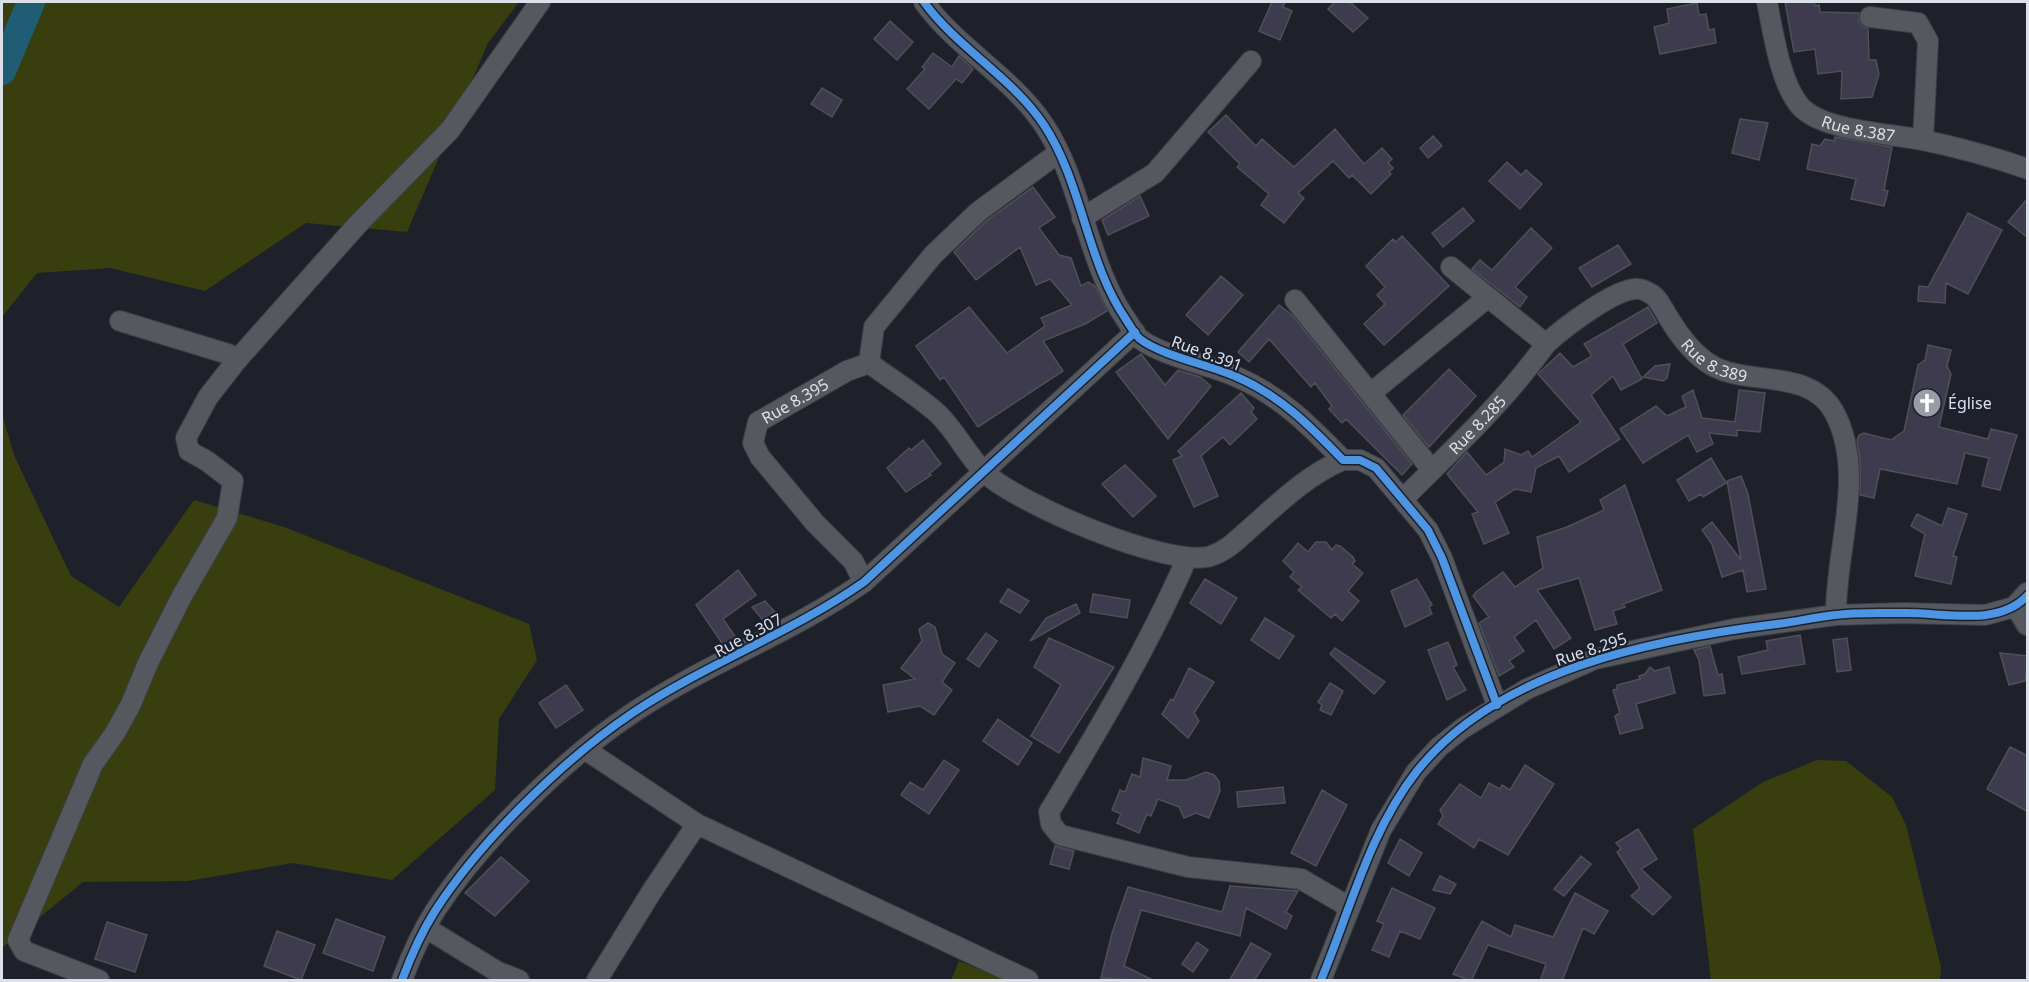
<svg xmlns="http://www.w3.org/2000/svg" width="2029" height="982" font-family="'Noto Sans',sans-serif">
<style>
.green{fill:#393e0e}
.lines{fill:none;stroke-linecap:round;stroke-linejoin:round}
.river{stroke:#205d75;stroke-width:28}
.building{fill:#3f3b4e;stroke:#4f5056;stroke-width:1.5}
.minor-casing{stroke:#3b3e44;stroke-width:22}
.tertiary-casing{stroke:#3b3e44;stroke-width:27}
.minor{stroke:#55585f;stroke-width:20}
.tertiary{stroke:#55585f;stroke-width:24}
.cycleway-casing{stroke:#1a202d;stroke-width:11}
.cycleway{stroke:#4d94e3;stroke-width:8}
.labels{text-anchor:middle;stroke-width:4.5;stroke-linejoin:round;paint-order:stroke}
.street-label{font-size:16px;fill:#dce0e9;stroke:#1a202d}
.poi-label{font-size:16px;fill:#dce0e9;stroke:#1a202d;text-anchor:start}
</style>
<rect width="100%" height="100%" fill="#1e2129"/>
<path class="green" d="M2 2H519L488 43 407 232 306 223 205 291 110 268 37 273 2 317Z
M2 414 14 455 71 576 119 607 194 500 284 527 529 624 537 660 499 719 495 790 392 880 293 863 188 881 83 882 2 948Z
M1817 760 1846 761 1892 797 1906 825 1941 967 1940 980H1711L1693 829 1763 782Z
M959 961 1006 980H951Z"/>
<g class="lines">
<path class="river" d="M2 71 31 2"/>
</g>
<path class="building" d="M1272 2H1285L1283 7 1292 11 1280 40 1259 31Z
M1335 2H1350L1368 18 1353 32 1328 9Z
M1785 2H1814L1815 6 1819 5 1820 12 1859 13V22L1868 29 1869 60H1876L1879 74 1872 97 1841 99 1842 71 1818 74 1815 49 1794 52Z
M1697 3 1699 15 1706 14 1709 30 1714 29 1716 43 1660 54 1654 27 1669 23 1667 9Z
M890 21 913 42 897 60 874 39Z
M933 53 952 67 959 56 973 69 962 83 956 79 929 109 907 89 925 69 922 67Z
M822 88 842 100 832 117 811 104Z
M1226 115 1256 146 1262 139 1294 167 1335 129 1364 164 1382 148 1392 159 1388 163 1393 168 1389 172 1391 174 1371 194 1352 175 1349 178 1333 161 1298 193 1304 198 1284 223 1261 205 1269 194 1237 167 1240 164 1208 132Z
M1740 119 1768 123 1759 160 1732 153Z
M1433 136 1442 146 1428 158 1420 148Z
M1835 137 1892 147 1884 190 1888 191 1884 206 1851 199 1856 179 1807 169 1812 144 1820 146 1825 139 1834 141Z
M1507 162 1521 175 1526 170 1542 184 1520 209 1489 181Z
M1033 187 1055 217 1039 228 1059 255 1071 258 1081 286 1088 282 1095 286 1107 311 1085 324 1043 341 1063 371 978 427 944 377 940 380 916 346 969 307 1007 353 1045 326 1041 318 1072 305 1050 279 1036 285 1020 247 976 280 954 252 986 221Z
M1140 196 1149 216 1108 235 1102 220Z
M2028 198V238L2008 222Z
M1463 208 1474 221 1443 247 1432 233Z
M1968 213 2002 230 1968 294 1946 283 1945 303 1918 301 1919 286 1928 287Z
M1531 228 1552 248 1515 287 1527 297 1520 307 1472 269 1480 260 1492 270Z
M1402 236 1449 286 1384 345 1364 324 1385 304 1377 295 1385 287 1366 266 1393 239 1396 242Z
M1618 245 1631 264 1592 287 1579 268Z
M1221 276 1243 295 1208 335 1186 315Z
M1279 305 1292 315 1412 464 1402 475 1346 419 1342 423 1329 409 1332 406 1315 383 1311 387 1269 339 1249 362 1238 352Z
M1648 307 1657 323 1623 344 1642 379 1621 390 1613 376 1591 395 1620 439 1569 472 1559 456 1536 468 1531 492 1515 489 1495 502 1509 533 1484 544 1472 514 1478 512 1447 474 1467 452 1486 475 1504 462 1505 449 1521 455 1528 451 1532 457 1581 422 1538 374 1560 353 1573 367 1592 356 1584 344Z
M1928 345 1951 350 1947 366 1951 374 1939 427 1988 439 1991 429 2017 435 2000 490 1982 486 1989 458 1965 453 1957 484 1880 469 1874 498 1860 495V460L1857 440 1859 435 1864 433 1891 440 1904 431 1918 365 1925 360Z
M1141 354 1165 385 1178 370 1200 377 1211 386 1168 439 1116 372Z
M1670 364 1667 378 1663 381 1643 377 1655 366Z
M1449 369 1476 396 1429 447 1403 415Z
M1693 390 1702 418 1735 422 1739 390 1765 393 1760 432 1737 430V436L1709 433 1713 444 1697 452 1688 435 1643 463 1620 429 1656 406 1667 416 1686 407 1682 396Z
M1241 393 1254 408 1251 412 1257 419 1230 445 1223 437 1201 456 1218 496 1194 507 1173 460 1182 456 1178 451Z
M923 440 941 464 929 474 931 475 906 492 887 468 909 448 911 450Z
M1711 458 1726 483 1703 497 1701 494 1689 501 1677 480Z
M1125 465 1156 496 1133 517 1102 484Z
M1741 476 1748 494 1766 589 1747 592 1743 570 1722 577 1712 544 1702 530 1712 522 1741 560 1727 481Z
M1625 485 1662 590 1623 604 1625 607 1613 611 1617 624 1595 630 1579 578 1537 590 1571 638 1554 649 1536 620 1514 637 1524 651 1509 661 1514 667 1499 676 1479 623 1489 617 1473 596 1476 592 1503 572 1515 587 1543 568 1537 537 1567 527 1604 510 1600 500Z
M1948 508 1967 514 1953 556 1957 557 1951 584 1915 576 1925 534 1911 526 1917 514 1942 526Z
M1316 542H1326L1332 550 1336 545 1340 546 1353 557 1355 561 1352 564 1363 573 1348 591 1359 601 1342 621 1335 614 1331 618 1298 590 1302 587 1290 577 1294 572 1283 561 1298 543 1308 552Z
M738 570 756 595 723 619 737 639 724 646 696 605Z
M1205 579 1237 598 1221 624 1190 603Z
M1417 579 1432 605 1429 607 1432 614 1405 627 1391 591Z
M1008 589 1029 601 1020 613 1000 602Z
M1093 594 1130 600 1127 618 1090 612Z
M765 601 775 612 762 619 752 607Z
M1076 604 1080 613 1030 641 1046 618Z
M1265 618 1294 636 1279 659 1251 640Z
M928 623 935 627 942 654 955 663 942 682 952 690 934 715 920 706 888 712 883 685 915 679 901 668 922 641 919 629Z
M986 633 997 641 979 667 967 659Z
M1800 635 1805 664 1742 674 1738 657 1768 650 1766 641Z
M1049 638 1114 667 1059 753 1031 736 1061 685 1034 667Z
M1847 638 1851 670 1837 672 1833 640Z
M1448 642 1457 665 1453 667 1466 690 1447 700 1428 650Z
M1710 646 1718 675 1722 674 1725 693 1704 696 1699 660 1694 650Z
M1335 648 1385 682 1374 694 1330 654Z
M2000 653 2028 656 2025 681 2009 685Z
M1650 667 1655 671 1669 667 1675 693 1636 704 1643 728 1620 734 1615 716 1620 713 1613 690 1617 689V685L1640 679 1639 676 1645 674Z
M1189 668 1214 682 1194 713 1199 721 1188 738 1162 714 1171 699 1173 701Z
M1330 683 1343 691 1331 715 1320 710 1322 705 1318 702Z
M566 685 583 710 556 728 539 703Z
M998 719 1032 743 1018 765 983 741Z
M2010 747 2028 756V812L1987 789Z
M1143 758 1171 766 1167 780H1186L1206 772 1214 775 1219 781 1220 791 1209 818 1196 813 1184 818 1179 807 1158 799 1151 816 1147 814 1139 833 1117 823 1121 814 1112 810 1120 790 1125 792 1132 774 1140 777Z
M944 760 959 770 929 814 901 795 910 782 923 790Z
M1525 765 1554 784 1508 855 1479 839 1474 848 1438 824 1443 816 1440 810 1460 784 1481 798 1489 783 1500 789 1502 785 1510 790Z
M1283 787 1285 803 1238 807 1237 792Z
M1322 790 1347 805 1316 866 1291 853Z
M1638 829 1657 859 1641 869 1671 897 1653 915 1631 896 1640 888 1617 852 1621 849 1616 843Z
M1400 839 1422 853 1409 876 1388 863Z
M1055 846 1074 851 1069 869 1050 864Z
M1581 856 1591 864 1564 896 1554 889Z
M501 857 529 881 495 916 465 893Z
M1440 876 1456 884 1450 894 1433 890Z
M1230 886 1298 891 1286 912 1292 916 1286 929 1246 908 1240 936 1141 910 1124 966 1155 981 1101 978 1112 933 1128 887 1222 912Z
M1392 888 1435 908 1420 939 1400 931 1389 957 1372 950 1384 924 1377 921Z
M1575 893 1608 911 1594 934 1583 928 1562 981H1540L1546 964 1488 945 1471 981 1453 974 1482 921 1511 937 1515 925 1553 937Z
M336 919 385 937 373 971 323 953Z
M107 922 147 935 135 972 95 959Z
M277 931 315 945 301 980 264 966Z
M1197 942 1208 950 1193 972 1182 964Z
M1251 943 1271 954 1254 981H1229Z"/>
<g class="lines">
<g class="minor-casing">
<g id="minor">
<path d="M924 2C957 48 1012 77 1044 125 1083 184 1086 262 1127 321 1131 327 1135 335 1140 339 1162 356 1210 365 1237 377 1281 396 1311 427 1343 460H1360L1376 468 1428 530 1442 558 1497 705"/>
<path id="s1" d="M1767 2C1773 31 1780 83 1800 106 1822 131 1889 133 1922 140 1957 147 1993 157 2028 169"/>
<path d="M1870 17 1918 23 1928 41 1923 140"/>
<path d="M1082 218 1155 173 1251 61"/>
<path id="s2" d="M1451 267 1546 344C1562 329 1613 290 1635 289 1641 288 1651 293 1655 297 1661 303 1665 313 1670 320 1680 337 1696 357 1713 366 1749 386 1810 368 1834 412 1867 473 1835 550 1836 615"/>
<path d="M1295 300 1432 470"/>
<path d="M237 360 358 224 450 130 540 2"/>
<path d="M869 363 874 327 933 255 978 212 1058 153"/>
<path d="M1371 393 1487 298"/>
<path id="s3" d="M1403 499C1455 447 1502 405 1546 344"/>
<path d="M1187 558C1148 647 1099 729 1049 812L1051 824 1060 835 1188 867 1301 879 1349 907"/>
<path id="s4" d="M864 582 853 561 815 523 760 457 753 443 758 422 847 371 869 363C891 379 915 394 936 412 955 429 966 454 984 472 1016 503 1169 569 1211 556 1229 550 1241 536 1255 524 1282 500 1309 474 1343 460"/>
<path d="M586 750 697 824 1028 980"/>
<path d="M426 928 498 972 519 980"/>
<path d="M99 980 24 951 18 940 93 764 115 733 131 704 148 663 182 596 227 518 233 481 207 461 189 451 186 438 208 397 237 360 228 354 120 321"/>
<path d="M402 980C411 956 421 933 435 911 481 840 565 758 634 712 708 663 791 633 864 582L1135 332"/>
<path d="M597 980 652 891 697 824"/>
<path d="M1321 980 1381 830 1416 772 1439 747 1463 728 1527 689 1595 659 1734 629 1836 615 1903 613 1985 615 2018 606"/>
</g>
</g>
<g class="tertiary-casing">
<path id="tertiary" d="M2028 595 2018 606 2028 623"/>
</g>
<use href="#minor" class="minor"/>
<use href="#tertiary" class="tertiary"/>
<g class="cycleway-casing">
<path id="cycleway" d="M924 2C957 48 1012 77 1044 125 1083 184 1086 262 1127 321 1131 327 1135 335 1140 339 1162 356 1210 365 1237 377 1281 396 1311 427 1343 460H1360L1376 468 1428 530 1442 558 1497 705
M402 980C411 956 421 933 435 911 481 840 565 758 634 712 708 663 791 633 864 582L1135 332
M1321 980C1350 911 1369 832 1417 771 1498 669 1655 639 1777 624 1796 622 1815 617 1835 615 1857 612 1880 613 1903 613 1943 612 1998 628 2028 595"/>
</g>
<use href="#cycleway" class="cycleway"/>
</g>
<defs>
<g id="church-disc" transform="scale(1.5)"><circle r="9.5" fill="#9a9da6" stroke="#1a202d"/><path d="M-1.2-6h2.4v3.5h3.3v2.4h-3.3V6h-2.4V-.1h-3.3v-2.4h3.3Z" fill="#fff"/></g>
</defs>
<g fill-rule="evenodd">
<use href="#church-disc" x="1927" y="403"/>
</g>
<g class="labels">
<g class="street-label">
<text dy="6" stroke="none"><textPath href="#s1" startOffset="174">Rue 8.387</textPath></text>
<text transform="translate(1207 353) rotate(20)" y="6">Rue 8.391</text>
<text dy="6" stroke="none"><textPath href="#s2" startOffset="340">Rue 8.389</textPath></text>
<text dy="6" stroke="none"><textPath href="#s4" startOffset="243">Rue 8.395</textPath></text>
<text dy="6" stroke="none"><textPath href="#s3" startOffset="105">Rue 8.285</textPath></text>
<text transform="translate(748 635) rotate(-28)" y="6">Rue 8.307</text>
<text transform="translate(1591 649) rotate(-18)" y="6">Rue 8.295</text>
</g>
<g class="poi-label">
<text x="1948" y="409">Église</text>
</g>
</g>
<rect width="2029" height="982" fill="none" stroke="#dce0e9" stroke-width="6"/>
</svg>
